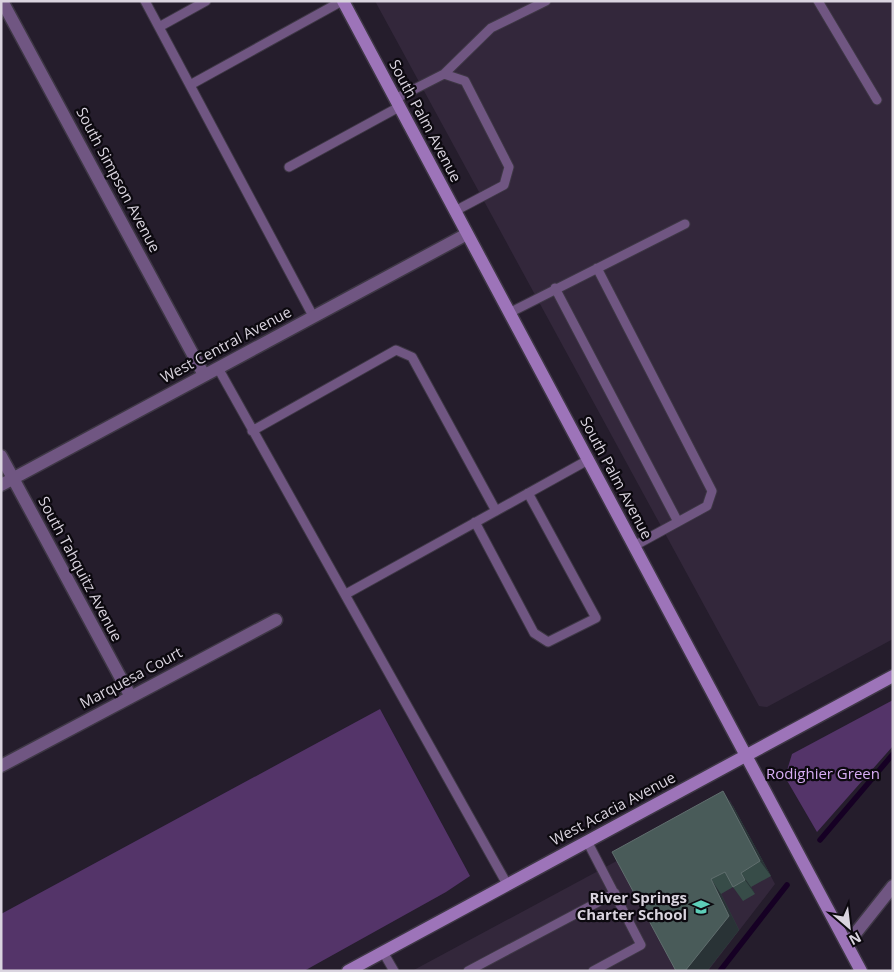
<svg xmlns="http://www.w3.org/2000/svg" width="894" height="972" font-family="'Open Sans',sans-serif">
<style>
.built{fill:#33273b}
.green{fill:#543469}
.lines{fill:none;stroke-linecap:round;stroke-linejoin:round}
.stream{stroke:#160024;stroke-width:5.5}
.lane-casing{stroke:#3e3745;stroke-width:11}
.street-casing{stroke:#3e3745;stroke-width:15}
.secondary-casing{stroke:#3e3745;stroke-width:15}
.lane{stroke:#705682;stroke-width:9}
.street{stroke:#705682;stroke-width:12}
.secondary{stroke:#9d74b9;stroke-width:12}
.wall{fill:#374c48}
.shaded-wall{fill:#293336}
.building{fill:#495b59;stroke:#606e6e}
.labels{text-anchor:middle;stroke-width:4.5;stroke-linejoin:round;paint-order:stroke}
.street-label{font-size:15px;fill:#dad4df;stroke:#0c090f}
.park-label{font-size:15px;fill:#d7adf4;stroke:#0c090f}
.poi-label{font-size:15px;font-weight:bold;fill:#dad4df;stroke:#0c090f;text-anchor:end}
</style>
<rect width="100%" height="100%" fill="#251d2c"/>
<path class="built" d="M375 1H893V639L767 707 759 706Z
M730 800 775 884 708 971H412Z"/>
<path class="green" d="M893 700V746L817 832 785 777 792 754Z
M380 709 470 876 446 892 304 971H1V914Z"/>
<g class="lines">
<path class="stream" d="M820 840 893 754
M720 971 787 885"/>
<g class="lane-casing">
<path id="lane" d="M145 1 313 316
M818 1 877 100
M159 27 206 1
M444 74 491 28 546 1
M190 85 342 1
M395 99 444 74 465 81 509 167 504 185 455 211
M289 167 399 107
M597 268 712 491 707 506 634 546
M555 288 678 522
M509 313 685 224
M218 368 507 884
M252 431 396 350 412 357 496 511
M475 522 534 633 548 642 596 618 528 493
M346 594 588 460
M587 841 641 945 593 971
M383 952 394 971
M468 971 615 893"/>
</g>
<g class="street-casing">
<path id="street" d="M2 1 204 375
M1 456 131 697
M1 485 467 234
M1 766 276 620
M847 944 893 886"/>
</g>
<g class="secondary-casing">
<path id="secondary" d="M343 1 861 971
M348 971 893 676"/>
</g>
<use href="#lane" class="lane"/>
<use href="#street" class="street"/>
<use href="#secondary" class="secondary"/>
</g>
<path class="wall" d="M733 806 771 876 751 887 755 894 743 901 733 887 721 894 739 930 707 971H676Z"/>
<path class="shaded-wall" d="M723 791 733 806 771 876 760 861Z
M741 873 751 887 755 894 745 880Z
M711 879 721 894 739 930 707 971H685Z"/>
<path class="building" d="M723 791 760 861 741 873 745 880 733 887 725 872 711 879 729 916 685 971H676L612 852Z"/>
<defs>
<g id="school-bare" transform="scale(1.35)"><path d="M0-5L7-2L0 1L-7-2ZM-4 1L0 2.5L4 1V4Q0 6-4 4Z" fill="#5dceb8" stroke="#0c090f" stroke-width="2.5" paint-order="stroke"/></g>
</defs>
<g fill-rule="evenodd">
<use href="#school-bare" x="701" y="907"/>
</g>
<g class="labels">
<g class="street-label">
<text transform="translate(425 121) rotate(62)" y="5">South Palm Avenue</text>
<text transform="translate(118 180) rotate(62)" y="5">South Simpson Avenue</text>
<text transform="translate(226 345) rotate(-28)" y="5">West Central Avenue</text>
<text transform="translate(616 478) rotate(62)" y="5">South Palm Avenue</text>
<text transform="translate(80 569) rotate(62)" y="5">South Tahquitz Avenue</text>
<text transform="translate(131 678) rotate(-28)" y="5">Marquesa Court</text>
<text transform="translate(613 809) rotate(-28)" y="5">West Acacia Avenue</text>
</g>
<g class="park-label">
<text x="823" y="779">Rodighier Green</text>
</g>
<g class="poi-label">
<text x="687" y="903">River Springs<tspan x="687" dy="17">Charter School</tspan></text>
</g>
</g>
<rect width="894" height="972" fill="none" stroke="#dad4df" stroke-width="5"/>
<g transform="translate(849 927) rotate(152)" stroke="#0c090f" stroke-width="4" paint-order="stroke">
<path d="M0-4L9 19L0 12L-9 19Z" fill="#dad4df"/>
<text y="-8" font-size="14" font-weight="bold" text-anchor="middle" fill="#dad4df">N</text>
</g>
</svg>
